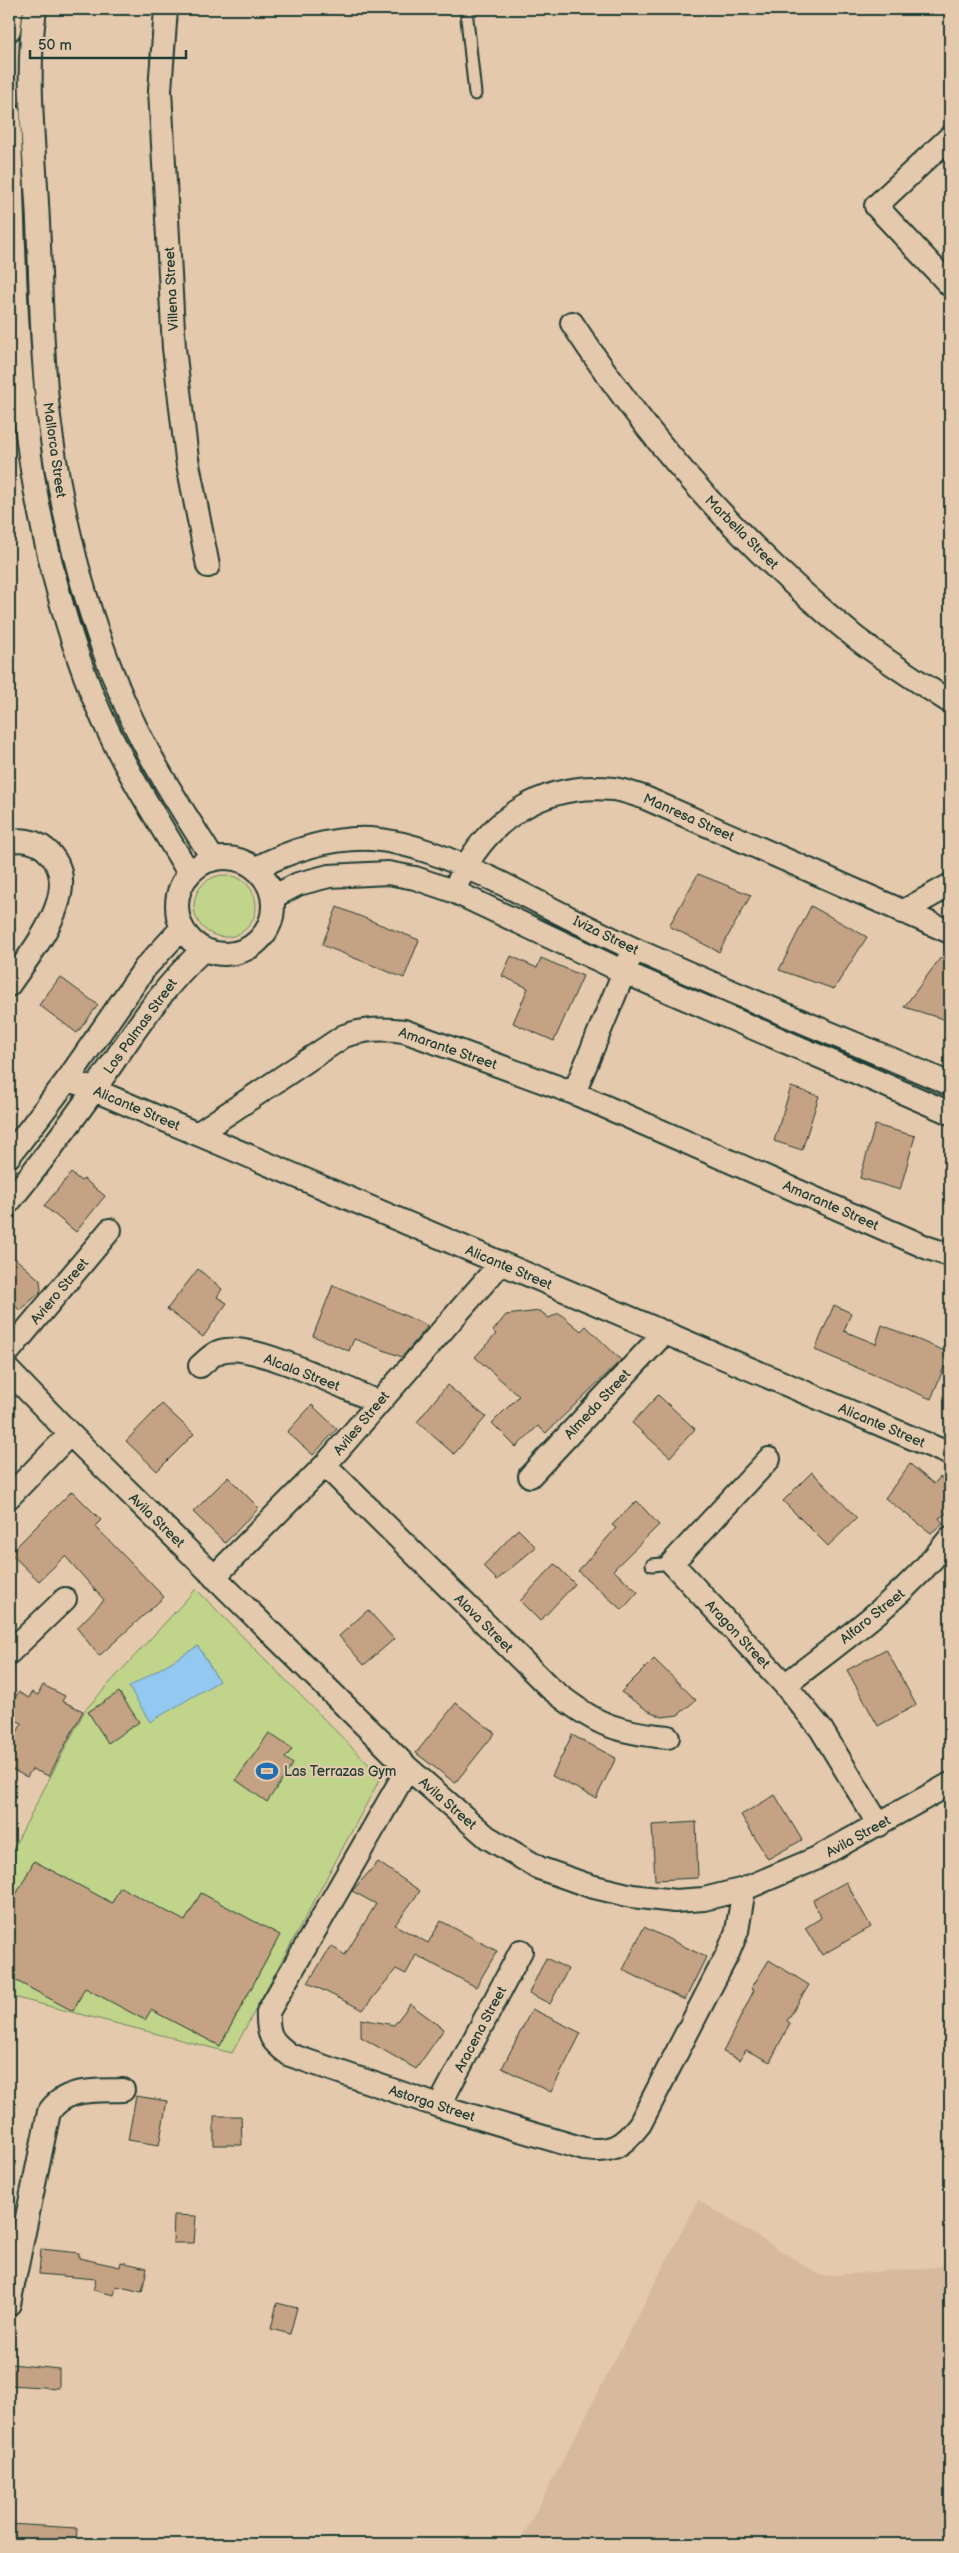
<svg xmlns="http://www.w3.org/2000/svg" width="959" height="2553" font-family="'Balsamiq Sans',sans-serif">
<style>
.built{fill:#d7ba9e}
.green{fill:#c0d48a;stroke:#70885f}
.water{fill:#93c8f1;stroke:#6590a5}
.building{fill:#c4a283;stroke:#1f3d34}
.lines{fill:none;stroke-linecap:round;stroke-linejoin:round}
.lane-casing{stroke:#1f3d34;stroke-width:15}
.street-casing{stroke:#1f3d34;stroke-width:26}
.lane{stroke:#e5c9ac;stroke-width:11}
.street{stroke:#e5c9ac;stroke-width:22}
.labels{text-anchor:middle;stroke-width:4;stroke-linejoin:round;paint-order:stroke}
.street-label{font-size:14px;fill:#1f3d34;stroke:#e5c9ac}
.poi-label{font-size:14px;fill:#1f3d34;stroke:#e5c9ac;text-anchor:start}
</style>
<rect width="100%" height="100%" fill="#e5c9ac"/>
<filter id="ink" filterUnits="userSpaceOnUse"><feTurbulence type="fractalNoise" baseFrequency=".02" numOctaves="2"/><feDisplacementMap in="SourceGraphic" scale="10" xChannelSelector="R" yChannelSelector="G"/><feConvolveMatrix kernelMatrix="1 2 1 2 8 2 1 2 1" color-interpolation-filters="sRGB"/></filter>
<g filter="url(#ink)">
<path class="built" d="M698 2200 822 2276 950 2266V2544H519Z"/>
<path class="green" d="M194 906a31 31 0 1 1 62 0a31 31 0 1 1-62 0Z
M196 1589 381 1777 232 2053 9 1996V1859L15 1845 85 1710Z"/>
<path class="water" d="M198 1646 219 1681 150 1722 129 1687Z"/>
<path class="building" d="M698 874 751 895 719 952 669 926Z
M811 906 867 937 834 989 779 970Z
M337 907 419 940 404 978 322 945Z
M511 956 537 968 541 958 583 976 554 1041 513 1023 528 988 502 976Z
M941 957 950 964V1021L904 1007Z
M60 977 98 1005 77 1033 39 1005Z
M791 1087 819 1096 802 1150 774 1141Z
M875 1125 915 1136 900 1190 860 1178Z
M71 1173 81 1181 84 1179 105 1196 76 1232 44 1206Z
M9 1253 40 1280 41 1291 20 1311 9 1298Z
M198 1269 222 1289 217 1297 227 1303 203 1337 167 1309Z
M333 1285 384 1306 428 1326 402 1357 354 1339 349 1351 313 1336Z
M834 1305 851 1313 844 1331 876 1344 882 1325 950 1353 931 1399 815 1350Z
M540 1311 549 1318 559 1313 581 1331 586 1326 621 1360 546 1433 538 1426 516 1447 492 1423 519 1396 475 1357 496 1334 493 1331 506 1315Z
M447 1385 486 1417 454 1454 417 1422Z
M658 1395 695 1429 670 1457 632 1423Z
M162 1404 194 1434 157 1471 126 1441Z
M312 1405 337 1429 313 1455 287 1432Z
M910 1464 934 1484 940 1477 950 1485V1511L939 1518 943 1523 931 1533 885 1498Z
M812 1472 857 1518 828 1546 783 1501Z
M228 1477 259 1508 225 1543 193 1512Z
M72 1491 101 1520 95 1526 164 1597 99 1656 77 1628 104 1600 65 1556 39 1581 10 1553Z
M637 1501 659 1525 613 1570 638 1592 622 1610 578 1571 616 1528 612 1525Z
M518 1529 536 1547 497 1580 483 1566Z
M555 1564 575 1584 540 1621 520 1601Z
M368 1610 394 1639 364 1665 339 1636Z
M886 1649 916 1705 878 1726 847 1670Z
M654 1659 696 1700 678 1715 662 1717 647 1710 621 1692Z
M43 1685 65 1696 62 1701 83 1711 49 1776 32 1769 27 1777 9 1768 16 1746 11 1744 22 1723 9 1717V1711L18 1692 29 1698 32 1692 38 1695Z
M119 1692 139 1722 108 1743 88 1712Z
M456 1703 495 1733 455 1783 416 1753Z
M269 1733 292 1749 285 1758 293 1764 267 1802 236 1780Z
M572 1735 616 1758 596 1798 552 1776Z
M775 1795 802 1840 768 1859 741 1815Z
M696 1822 698 1878 655 1880 652 1825Z
M34 1861 112 1903 120 1887 185 1921 201 1893 280 1935 220 2046 151 2010 145 2020 85 1988 73 2011 9 1977V1908Z
M378 1862 420 1891 395 1925 428 1943 441 1921 497 1951 476 1987 416 1955 406 1974 396 1969 363 2010 308 1983 331 1946 345 1955 376 1904 352 1891Z
M846 1882 871 1927 822 1955 805 1928 821 1918 813 1900Z
M644 1927 706 1957 685 2000 623 1970Z
M546 1958 568 1969 550 2004 529 1993Z
M769 1960 809 1985 787 2021 790 2023 770 2062 746 2050 740 2060 723 2052 754 1990 751 1989Z
M410 2004 444 2029 416 2069 361 2037V2019L394 2025Z
M532 2009 581 2033 551 2092 502 2068Z
M136 2096 167 2101 159 2145 128 2140Z
M214 2116H241L242 2145H214Z
M174 2215 196 2216 194 2243H173Z
M41 2249 79 2253V2258L120 2267 121 2262 147 2268 142 2292 116 2286 114 2295 93 2290 96 2279 39 2274Z
M277 2303 297 2308 290 2334 271 2329Z
M11 2364 59 2369V2388L9 2385Z
M9 2524 77 2528 76 2544H9Z"/>
<g class="lines">
<g class="lane-casing">
<path id="lane" d="M466 9 475 94
M652 1565 672 1563"/>
</g>
<g class="street-casing">
<path id="street" d="M35 9C25 79 35 152 38 222 41 284 41 347 48 409 60 512 86 617 129 713 152 764 183 811 213 859
M166 9 160 90 174 348 187 459 208 566
M9 30 12 9
M9 114C14 220 14 328 27 433 37 519 63 626 97 706 122 765 157 819 189 873
M950 137 876 206 950 285
M572 323C650 443 745 548 856 638 886 661 919 682 950 702
M9 842C21 838 35 841 45 849 89 886 31 952 9 985
M177 906a48 48 0 1 1 96 0a48 48 0 1 1-96 0Z
M256 868C292 850 330 837 371 839 417 842 462 865 503 884 546 906 590 929 634 949 739 996 845 1039 950 1084
M459 880C487 819 544 782 613 789 623 790 633 794 643 797L950 932
M273 897 298 884 329 876 388 873 415 878 453 891 624 972 950 1113
M902 912 950 885
M68 1079 950 1454
M574 1093 629 960
M197 1134 344 1036C365 1029 382 1028 404 1031L574 1093 928 1248 950 1255
M9 1156 68 1079 145 968 182 928
M9 1202C38 1166 67 1128 94 1090 129 1040 159 990 204 949
M9 1351 110 1230
M200 1366C208 1359 215 1351 226 1350 259 1345 344 1388 378 1402
M9 1371 70 1434 408 1768 487 1837 539 1868 590 1886 632 1896 675 1901 704 1899 744 1889 815 1859 950 1784
M769 1459 672 1563 785 1685 821 1729 879 1825
M325 1465 550 1688C593 1723 613 1732 668 1737
M530 1476 665 1332
M9 1497 70 1434
M214 1577 325 1465 501 1263
M9 1653 65 1599
M785 1685C844 1639 904 1598 950 1538
M408 1768 268 2012C267 2036 272 2042 290 2055L439 2106 584 2149C612 2153 623 2146 640 2124L728 1953 737 1931 744 1889
M439 2106 521 1951
M9 2304 49 2112C66 2087 95 2091 123 2090"/>
</g>
<use href="#lane" class="lane"/>
<use href="#street" class="street"/>
</g>
</g>
<defs>
<g id="stadium-bare" transform="scale(1.725)"><path d="M0-5a6.5 5 0 1 0 0 10a6.5 5 0 1 0 0-10ZM-3.5-1.8h7v3.6h-7Z" fill="#1f6fb2" stroke="#e5c9ac" stroke-width="2.5" paint-order="stroke"/></g>
</defs>
<g fill-rule="evenodd">
<use href="#stadium-bare" x="267" y="1771"/>
</g>
<g class="labels">
<g class="street-label">
<text transform="translate(171 289) rotate(-93)" y="5">Villena Street</text>
<text transform="translate(55 450) rotate(82)" y="5">Mallorca Street</text>
<text transform="translate(742 532) rotate(45)" y="5">Marbella Street</text>
<text transform="translate(689 817) rotate(24)" y="5">Manresa Street</text>
<text transform="translate(606 935) rotate(26)" y="5">Iviza Street</text>
<text transform="translate(140 1026) rotate(-54)" y="5">Los Palmas Street</text>
<text transform="translate(448 1048) rotate(19)" y="5">Amarante Street</text>
<text transform="translate(137 1108) rotate(23)" y="5">Alicante Street</text>
<text transform="translate(831 1205) rotate(24)" y="5">Amarante Street</text>
<text transform="translate(509 1267) rotate(23)" y="5">Alicante Street</text>
<text transform="translate(59 1291) rotate(-50)" y="5">Aviero Street</text>
<text transform="translate(302 1372) rotate(21)" y="5">Alcala Street</text>
<text transform="translate(597 1404) rotate(-47)" y="5">Almeda Street</text>
<text transform="translate(361 1423) rotate(-50)" y="5">Aviles Street</text>
<text transform="translate(882 1425) rotate(23)" y="5">Alicante Street</text>
<text transform="translate(157 1520) rotate(44)" y="5">Avila Street</text>
<text transform="translate(872 1616) rotate(-39)" y="5">Alfaro Street</text>
<text transform="translate(484 1623) rotate(45)" y="5">Alava Street</text>
<text transform="translate(738 1634) rotate(47)" y="5">Aragon Street</text>
<text transform="translate(448 1803) rotate(41)" y="5">Avila Street</text>
<text transform="translate(858 1836) rotate(-29)" y="5">Avila Street</text>
<text transform="translate(480 2029) rotate(-62)" y="5">Aracena Street</text>
<text transform="translate(432 2103) rotate(18)" y="5">Astorga Street</text>
</g>
<g class="poi-label">
<text x="284" y="1776">Las Terrazas Gym</text>
</g>
</g>
<rect width="959" height="2553" fill="none" stroke="#e5c9ac" stroke-width="30"/>
<rect x="15" y="15" width="929" height="2523" fill="none" stroke="#1f3d34" stroke-width="2" filter="url(#ink)"/>
<path d="M30 50v8h156v-8" fill="none" stroke="#1f3d34" stroke-width="2.5"/>
<text x="38" y="50" font-size="15" fill="#1f3d34" stroke="#e5c9ac" stroke-width="4" paint-order="stroke">50 m</text>
</svg>
